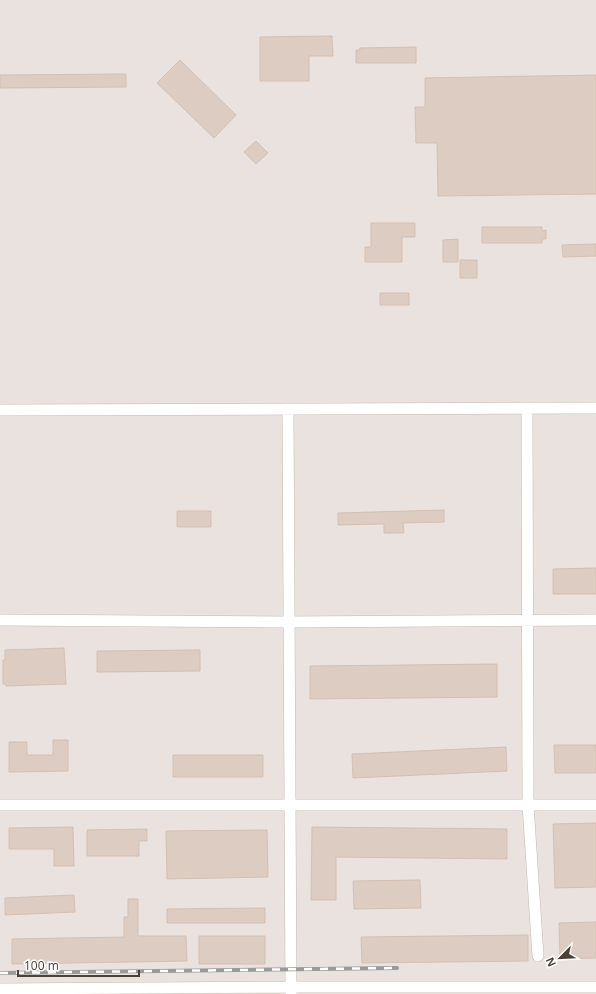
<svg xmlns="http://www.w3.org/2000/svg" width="596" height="994" font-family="'Open Sans',sans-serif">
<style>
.industrial{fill:#e9e2df}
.building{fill:#ddccc1;stroke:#d5c0b1}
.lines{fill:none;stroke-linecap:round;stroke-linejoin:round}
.minor-casing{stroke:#c7b9af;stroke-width:12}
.minor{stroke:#fff;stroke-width:11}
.rail-casing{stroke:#9a9a9a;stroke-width:4}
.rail{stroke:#fff;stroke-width:2.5;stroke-dasharray:8;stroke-linecap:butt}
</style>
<rect width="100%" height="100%" fill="#f7f1eb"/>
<path class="industrial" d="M0 0H596V994H0Z"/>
<path class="building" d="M332 36 333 56H309V81H260V37Z
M416 47V63H356V50H360V48Z
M180 60 236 115 214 138 157 83Z
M126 74V87L0 88V75Z
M596 75V194L438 196 437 143H416L415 107H425V78Z
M256 141 268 153 256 164 244 152Z
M371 223H415V237H402V262H365V247H371Z
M482 227H542V231L546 230V239H542V243H482Z
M458 239V262H443V240Z
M596 244V256L563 257 562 245Z
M460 260H477V278H460Z
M380 293H409V305H380Z
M444 510V522L403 523 404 533H384V524L338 525V513Z
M177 511H211V527H177Z
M596 568V594H553V569Z
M64 648 66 684 6 686V684H3V660H5V650Z
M200 650V671L97 672V651Z
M497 664V697L310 699V666Z
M53 740H68V771L9 772V742H27V755H53Z
M554 745H596V773H555Z
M506 747 507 771 353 778 352 754Z
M173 755H263V777H173Z
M596 823V887L555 888 553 824Z
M73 827 74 866H54V849H9V828Z
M312 827 507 829V859L336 857V900H311Z
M147 829V841H139V856H87V830Z
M267 830 268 877 167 879 166 831Z
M420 880 421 908 354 909 353 881Z
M74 895 75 912 5 915V898Z
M128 899H138V936H186L187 961 12 964V939L124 937V917H128Z
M265 908V923H167V909Z
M596 922V958L560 959 559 923Z
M528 935V961L362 963 361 937Z
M199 936H265V964H199Z"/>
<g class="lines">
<g class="minor-casing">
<path id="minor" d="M527 408 528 805 538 956
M288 409 291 994
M0 410 596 408
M0 620 289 622 596 620
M0 805H596
M0 989 291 987H596"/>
</g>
<use href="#minor" class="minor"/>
<g class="rail-casing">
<path id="rail" d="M0 973 397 968"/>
</g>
<use href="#rail" class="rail"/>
</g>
<g transform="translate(560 958) rotate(246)" stroke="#ffffff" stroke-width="3" paint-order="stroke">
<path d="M0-3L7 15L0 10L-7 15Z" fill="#4c4037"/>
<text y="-6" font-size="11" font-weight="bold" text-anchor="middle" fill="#4c4037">N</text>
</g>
<path d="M18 970v6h121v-6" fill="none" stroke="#4c4037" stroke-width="2"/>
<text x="24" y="970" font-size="12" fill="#4c4037" stroke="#ffffff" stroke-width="3" paint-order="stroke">100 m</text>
</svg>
